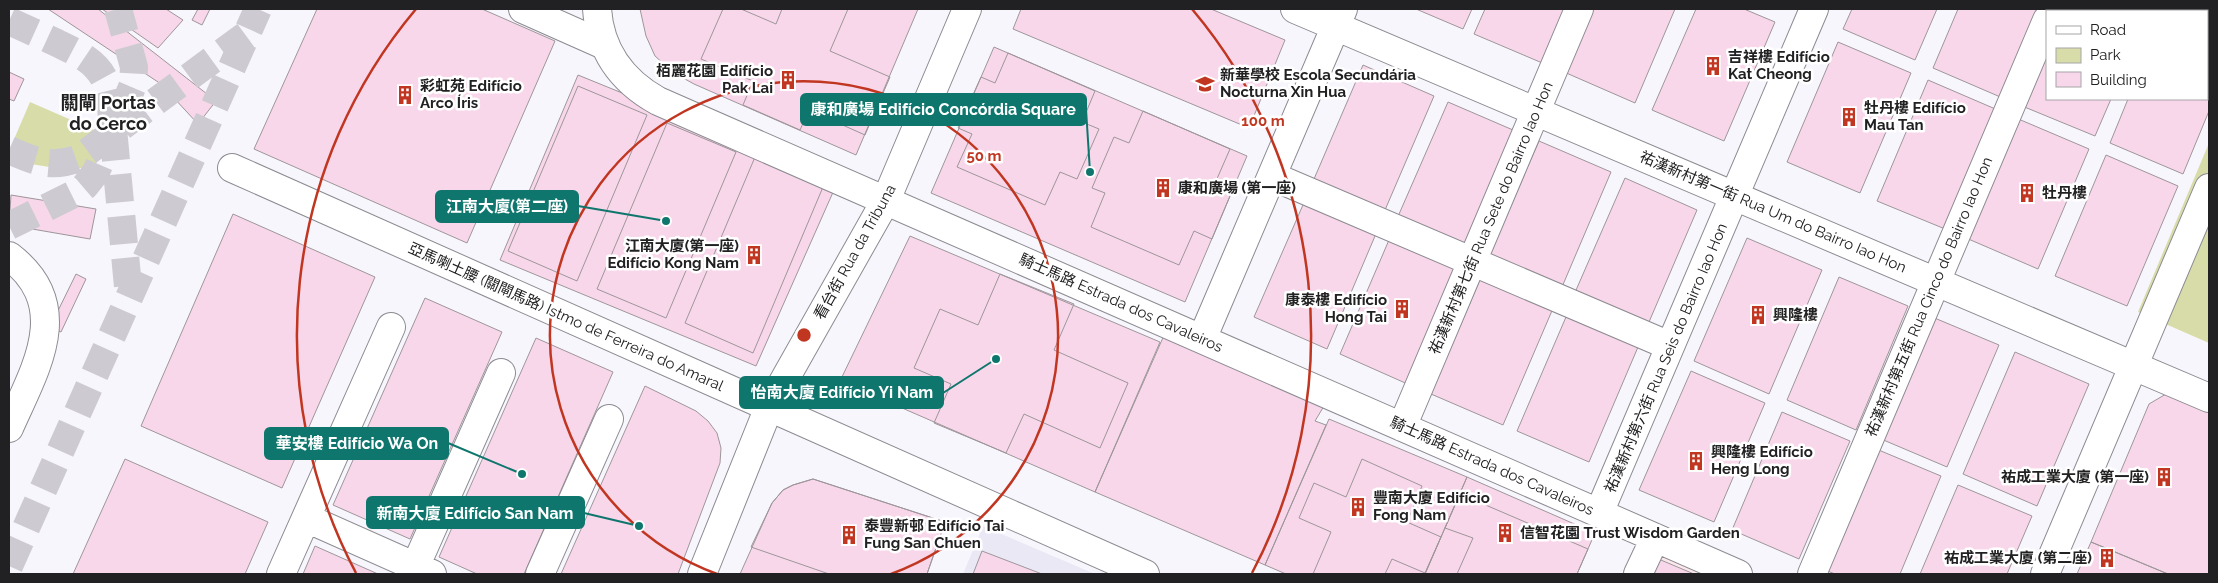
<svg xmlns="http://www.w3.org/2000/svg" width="2218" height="583" font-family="Raleway,'Noto Sans SC',sans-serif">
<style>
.built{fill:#ebe8f6}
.education{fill:#fce7ec}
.green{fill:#d8dca9}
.building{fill:#f8d7ea;stroke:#9d969a}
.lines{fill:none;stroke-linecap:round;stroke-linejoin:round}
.minor-tunnel{stroke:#cdcbd1;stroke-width:28;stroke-dasharray:28 14;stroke-linecap:butt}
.major-tunnel{stroke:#cdcbd1;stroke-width:28;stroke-dasharray:28 14;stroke-linecap:butt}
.minor-casing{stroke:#8c8b91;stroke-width:30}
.major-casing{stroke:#8c8b91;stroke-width:30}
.minor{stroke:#fff;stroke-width:28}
.major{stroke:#fff;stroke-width:28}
.ring{fill:none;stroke:#c13620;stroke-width:2.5}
.labels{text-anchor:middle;stroke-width:5;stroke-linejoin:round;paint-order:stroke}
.poi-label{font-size:15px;font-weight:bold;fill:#212022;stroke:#fff;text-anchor:start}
.street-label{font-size:15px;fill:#212022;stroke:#fff}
.quarter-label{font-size:18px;font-weight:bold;fill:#212022;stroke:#fff}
.centre{fill:#c13620;stroke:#fff;stroke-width:2.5}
.ring-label{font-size:15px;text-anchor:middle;font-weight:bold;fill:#c13620;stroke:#fff;stroke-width:5;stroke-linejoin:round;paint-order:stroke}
.leader{fill:none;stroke:#0f766e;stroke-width:2}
.callout-dot{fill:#0f766e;stroke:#fff;stroke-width:2}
.callout{fill:#0f766e;stroke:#0f766e;stroke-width:2}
.callout-label{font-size:16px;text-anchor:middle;font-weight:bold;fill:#fff}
</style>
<rect width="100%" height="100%" fill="#f8f6fd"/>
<path class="built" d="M983 526 1095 574H963Z"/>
<path class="education" d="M1653 547 1715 574H1641Z"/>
<path class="green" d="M30 102 108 136 95 166C67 172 37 165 9 160V151Z
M2209 143V343L2138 312Z"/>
<path class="building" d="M48 9H98L216 101 198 124 161 84Z
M102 9H166L183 20 158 48Z
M198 9H210L202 25 192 20Z
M317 9H482L555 41 467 243 254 149Z
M640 9H918L856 155 694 84 674 73 655 56 646 36Z
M723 9H741L776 24 782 9H848L830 51 890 77 865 135 809 110 800 130 743 105 753 81 701 59Z
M1021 9H1211L1285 40 1249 128 1013 29Z
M1416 9H1472L1463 29Z
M1485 9H1571L1547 65 1474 34Z
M1591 9H1675L1635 103 1564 72Z
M1696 9H1744L1775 22 1724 141 1652 110Z
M1852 9H1937L1915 60 1843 29Z
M1958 9H2043L2005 99 1933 68Z
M2063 9H2129L2135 11H2062Z
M1838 42 1911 73 1860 193 1787 162Z
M2207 42 2209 43V111L2183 174 2110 143 2128 99H2207Z
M994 47 1247 156 1185 302 931 193Z
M2047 47V99H2111L2095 136 2022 106Z
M1008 53 1095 91 1082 122 1099 129 1077 179 1060 172 1045 205 957 167 972 134 958 128 981 77 995 83Z
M1363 65 1434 96 1382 217 1311 186Z
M9 72 24 79 14 101 9 99Z
M578 75 838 181 756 366 500 260Z
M1928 80 2000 111 1950 231 1877 201Z
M578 86 647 115 577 281 508 251Z
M1448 102 1520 133 1468 252 1396 221Z
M1143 111 1230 149 1216 181 1233 189 1212 239 1194 231 1179 265 1091 227 1105 193 1092 188 1114 137 1129 143Z
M2016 118 2089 149 2038 269 1966 238Z
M667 123 736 152 666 318 597 289Z
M1539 141 1611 172 1559 294 1486 262Z
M2106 155 2178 186 2127 306 2055 276Z
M755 157 823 187 753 353 685 323Z
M1625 178 1697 210 1646 329 1573 297Z
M11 195 96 209 90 239 9 225Z
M1306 198 1378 229 1327 349 1254 317Z
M233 214 375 277 282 488 141 426Z
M1392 233 1464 264 1412 386 1340 354Z
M910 236 1160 342 1095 492 840 381Z
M1747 238 1822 270 1769 394 1694 361Z
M76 274 86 279 61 332 50 327Z
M1000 274 1074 304 1054 350 1128 383 1100 448 1024 414 1006 453 934 423 951 384 914 368 940 309 978 325Z
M1482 275 1554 306 1503 425 1431 394Z
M1839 277 1908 306 1856 430 1787 400Z
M425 298 502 332 410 539 333 505Z
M1569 310 1641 340 1589 462 1517 431Z
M1925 314 1999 345 1947 467 1874 436Z
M1165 333 1324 406 1315 421 1326 425 1265 565 1095 492Z
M536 338 613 372 524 574H477L439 557Z
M2015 352 2089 384 2037 506 1963 474Z
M1691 371 1765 403 1714 522 1639 490Z
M645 386 696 411 708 421 717 433 721 448 720 463 678 574H561Z
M2166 394 2209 412V574H2168L2091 542 2149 404Z
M1782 412 1850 441 1799 559 1732 530Z
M1329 419 1467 477 1425 574H1286L1265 565Z
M1869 446 1941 476 1900 574H1835L1817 567Z
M125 459 268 522 245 574H73Z
M1362 459 1422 486 1407 522 1441 537 1425 573 1392 559 1385 574H1313L1331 532 1299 518 1314 483 1346 497Z
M1467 477 1595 533 1577 574H1425Z
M813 479 945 522 927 574H829L751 547 772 503 783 490 793 485Z
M813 479 945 522 927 574H740L772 503 783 490 793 485Z
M1958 485 2032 516 2007 574H1920Z
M1460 494 1588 549 1577 574H1457L1473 538 1445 528Z
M2091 542 2168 574H2077Z
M315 546 378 574H303Z
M982 551 1042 574H973Z
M1649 555 1694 574H1641Z"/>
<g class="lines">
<path class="minor-tunnel" d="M9 21C24 28 40 35 55 42 82 55 105 65 110 97L129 297
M9 150C34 161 52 169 79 158L246 35
M9 226 78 192 85 186 96 172 133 85 134 67 118 9"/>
<path class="major-tunnel" d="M9 566 258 9"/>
<g class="minor-casing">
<path id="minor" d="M523 9 604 45
M597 9C600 51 622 81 658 101L1738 574
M1295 9 2209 398
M232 168 769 407 886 200 967 9
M1272 176 1670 346
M9 256C75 306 35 369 9 428
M1202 339 1343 9
M1402 427 1579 9
M1599 513 1814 9
M306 518 432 574
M281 574 391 327
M412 574 501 373
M540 574 609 419
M1638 574 1655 538
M1812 574 2047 20
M2045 574 2209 188"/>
</g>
<g class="major-casing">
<path id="major" d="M702 574 769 407 1145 574"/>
</g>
<use href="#minor" class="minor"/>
<use href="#major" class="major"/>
</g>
<g class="ring">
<path d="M717 574A254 254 0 1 1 891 574"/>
<path d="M356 573A507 507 0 0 1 416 9M1192 9A507 507 0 0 1 1252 573"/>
</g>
<defs>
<g id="building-bare" transform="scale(1.5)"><path d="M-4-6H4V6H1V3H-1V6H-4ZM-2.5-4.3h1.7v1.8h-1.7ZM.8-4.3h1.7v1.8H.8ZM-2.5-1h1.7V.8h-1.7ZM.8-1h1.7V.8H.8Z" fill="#c13620" stroke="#fff" stroke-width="2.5" paint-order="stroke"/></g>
<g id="school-bare" transform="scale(1.5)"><path d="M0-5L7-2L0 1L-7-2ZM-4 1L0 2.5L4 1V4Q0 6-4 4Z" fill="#c13620" stroke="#fff" stroke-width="2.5" paint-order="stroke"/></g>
</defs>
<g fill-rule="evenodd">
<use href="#building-bare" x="1713" y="66"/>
<use href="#building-bare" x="788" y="80"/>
<use href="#school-bare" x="1205" y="84"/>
<use href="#building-bare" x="405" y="95"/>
<use href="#building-bare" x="1849" y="117"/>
<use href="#building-bare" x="1163" y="188"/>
<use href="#building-bare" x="2027" y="193"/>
<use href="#building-bare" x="754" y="255"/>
<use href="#building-bare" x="1402" y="309"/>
<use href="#building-bare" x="1758" y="315"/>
<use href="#building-bare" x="1696" y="461"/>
<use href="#building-bare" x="2164" y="477"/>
<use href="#building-bare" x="1358" y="507"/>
<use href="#building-bare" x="1505" y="533"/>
<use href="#building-bare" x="849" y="535"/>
<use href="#building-bare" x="2107" y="558"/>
</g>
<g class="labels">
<g class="poi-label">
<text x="1728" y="62">吉祥樓 Edifício<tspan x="1728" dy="17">Kat Cheong</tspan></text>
<text x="773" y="76" text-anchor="end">栢麗花園 Edifício<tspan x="773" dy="17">Pak Lai</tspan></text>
<text x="1220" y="80">新華學校 Escola Secundária<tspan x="1220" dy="17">Nocturna Xin Hua</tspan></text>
<text x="420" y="91">彩虹苑 Edifício<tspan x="420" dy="17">Arco Íris</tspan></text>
<text x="1864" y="113">牡丹樓 Edifício<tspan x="1864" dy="17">Mau Tan</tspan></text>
<text x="1178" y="193">康和廣場 (第一座)</text>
<text x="2042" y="198">牡丹樓</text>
<text x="739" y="251" text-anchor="end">江南大廈(第一座)<tspan x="739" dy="17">Edifício Kong Nam</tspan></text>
<text x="1387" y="305" text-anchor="end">康泰樓 Edifício<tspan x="1387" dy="17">Hong Tai</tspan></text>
<text x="1773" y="320">興隆樓</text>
<text x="1711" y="457">興隆樓 Edifício<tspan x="1711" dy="17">Heng Long</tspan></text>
<text x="2149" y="482" text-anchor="end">祐成工業大廈 (第一座)</text>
<text x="1373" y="503">豐南大廈 Edifício<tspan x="1373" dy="17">Fong Nam</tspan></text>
<text x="864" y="531">泰豐新邨 Edifício Tai<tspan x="864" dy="17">Fung San Chuen</tspan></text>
<text x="1520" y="538">信智花園 Trust Wisdom Garden</text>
<text x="2092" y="563" text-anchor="end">祐成工業大廈 (第二座)</text>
</g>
<g class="street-label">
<text transform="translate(1773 212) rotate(23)" y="5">祐漢新村第一街 Rua Um do Bairro Iao Hon</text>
<text transform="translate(1491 218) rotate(-67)" y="5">祐漢新村第七街 Rua Sete do Bairro Iao Hon</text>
<text transform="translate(855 252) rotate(-61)" y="5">看台街 Rua da Tribuna</text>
<text transform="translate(1929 297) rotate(-67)" y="5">祐漢新村第五街 Rua Cinco do Bairro Iao Hon</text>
<text transform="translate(1121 303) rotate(24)" y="5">騎士馬路 Estrada dos Cavaleiros</text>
<text transform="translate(566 317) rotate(24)" y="5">亞馬喇土腰 (關閘馬路) Istmo de Ferreira do Amaral</text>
<text transform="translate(1666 358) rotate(-67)" y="5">祐漢新村第六街 Rua Seis do Bairro Iao Hon</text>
<text transform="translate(1492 466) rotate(24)" y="5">騎士馬路 Estrada dos Cavaleiros</text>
</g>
<g class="quarter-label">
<text x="108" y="109">關閘 Portas<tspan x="108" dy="21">do Cerco</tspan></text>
</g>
</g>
<circle cx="804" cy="335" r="8" class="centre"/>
<g class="ring-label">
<text x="1263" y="126">100 m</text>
<text x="984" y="161">50 m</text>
</g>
<path class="leader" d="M1090 172L1086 109M666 221L578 206M996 359L943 393M522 474L448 443M639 526L584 513"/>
<g class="callout-dot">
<circle cx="1090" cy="172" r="5"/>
<circle cx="666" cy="221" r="5"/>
<circle cx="996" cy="359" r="5"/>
<circle cx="522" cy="474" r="5"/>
<circle cx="639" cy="526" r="5"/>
</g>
<g class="callout">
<rect x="801" y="94" width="285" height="31" rx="5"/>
<rect x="436" y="191" width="142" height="31" rx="5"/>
<rect x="740" y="377" width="203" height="31" rx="5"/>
<rect x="265" y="428" width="183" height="31" rx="5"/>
<rect x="367" y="497" width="217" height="31" rx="5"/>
</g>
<g class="callout-label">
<text x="943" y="115">康和廣場 Edifício Concórdia Square</text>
<text x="507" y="212">江南大廈(第二座)</text>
<text x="842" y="398">怡南大廈 Edifício Yi Nam</text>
<text x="357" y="449">華安樓 Edifício Wa On</text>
<text x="475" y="519">新南大廈 Edifício San Nam</text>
</g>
<rect width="2218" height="583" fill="none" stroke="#212022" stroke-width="20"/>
<rect x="2046" y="10" width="162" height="90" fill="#ffffff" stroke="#a6a6a7"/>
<rect x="2056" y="26" width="25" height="8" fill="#ffffff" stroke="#a6a6a7"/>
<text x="2090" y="35" font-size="15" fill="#212022">Road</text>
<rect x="2056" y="48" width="25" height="15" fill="#d8dca9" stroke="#a6a6a7"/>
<text x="2090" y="60" font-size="15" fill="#212022">Park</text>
<rect x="2056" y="72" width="25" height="15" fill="#f8d7ea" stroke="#a6a6a7"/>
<text x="2090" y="85" font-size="15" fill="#212022">Building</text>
</svg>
